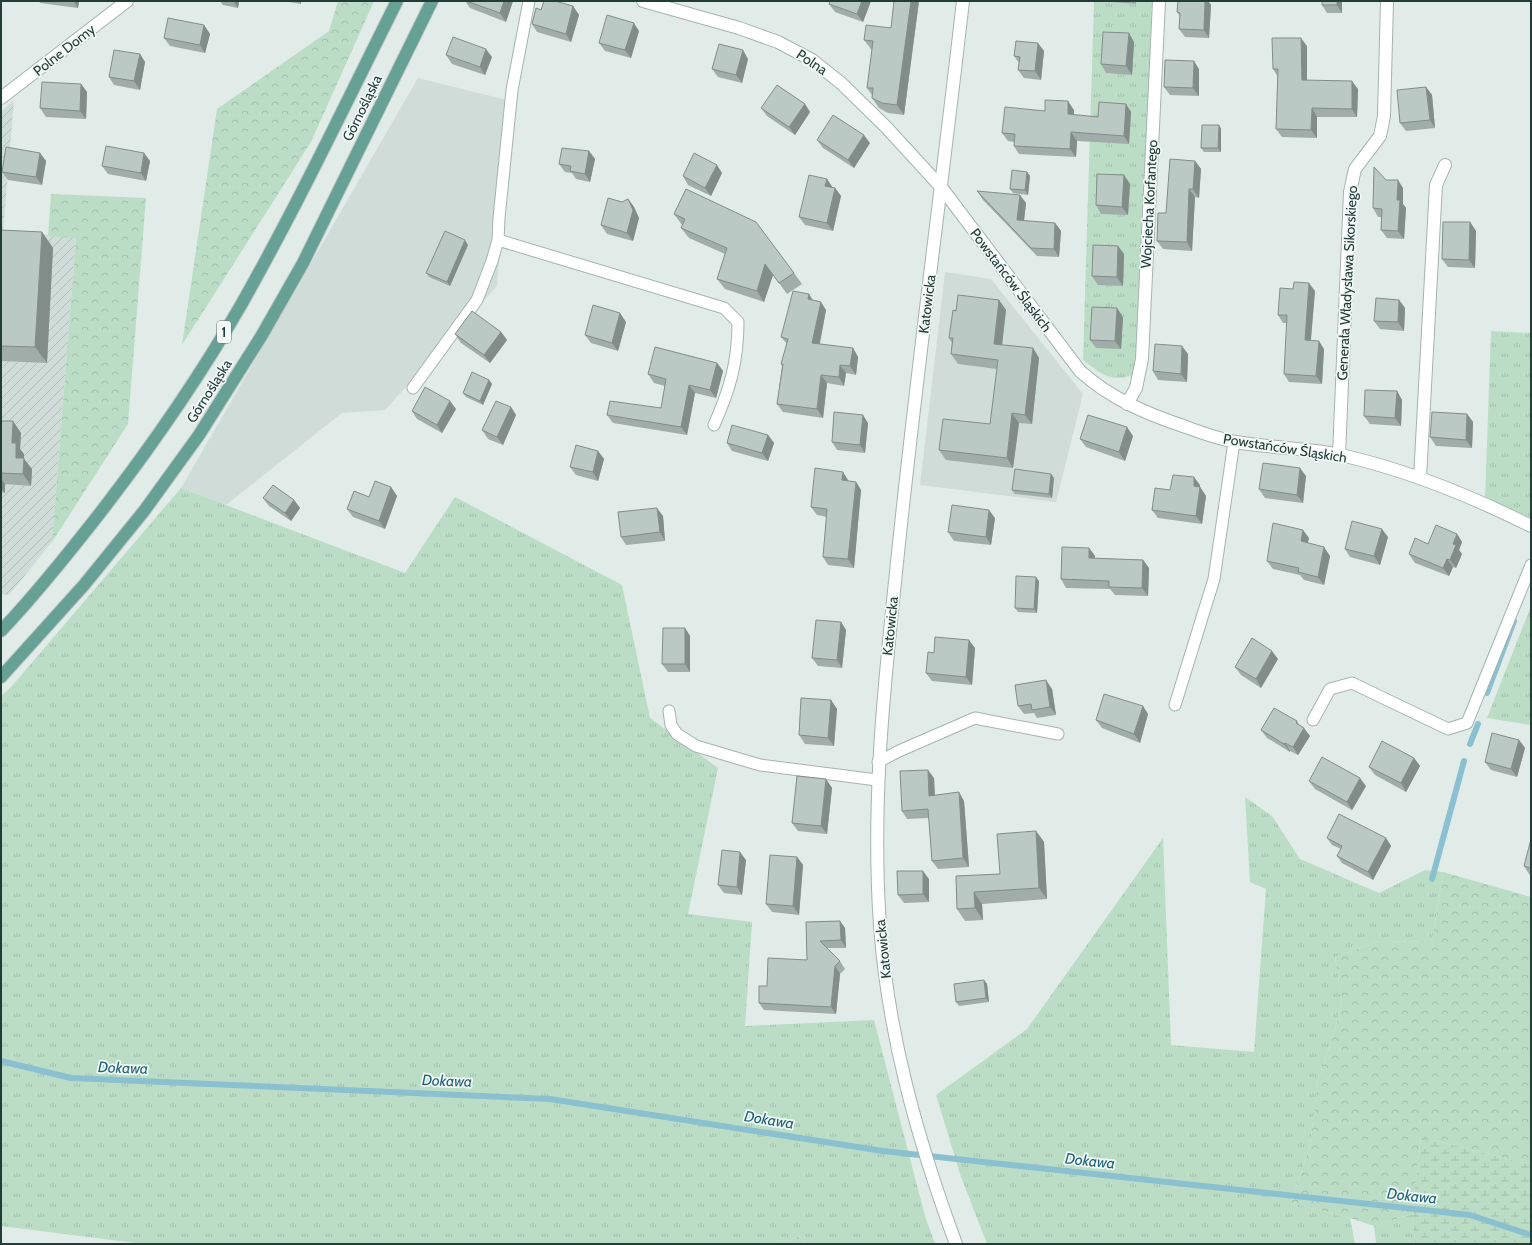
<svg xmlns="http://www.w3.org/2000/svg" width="1532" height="1245" font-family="Cabin,sans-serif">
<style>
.built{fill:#d0dcd7}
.industrial{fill:url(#industrial-furrows)}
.grass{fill:url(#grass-tufts)}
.forest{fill:url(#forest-crowns)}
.wetland{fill:url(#wetland-marsh)}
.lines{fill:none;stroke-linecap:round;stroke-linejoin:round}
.stream{stroke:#8ac0d0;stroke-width:6}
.service-casing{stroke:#a4b4af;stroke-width:13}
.minor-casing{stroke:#a4b4af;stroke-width:14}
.tertiary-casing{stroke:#a4b4af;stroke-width:14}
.primary-casing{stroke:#c1c8c7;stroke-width:14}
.service{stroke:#fff;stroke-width:11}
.minor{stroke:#fff;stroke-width:12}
.tertiary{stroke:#fff;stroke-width:12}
.primary{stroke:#67a196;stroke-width:12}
.wall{fill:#a0ada9}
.shaded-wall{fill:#828d89}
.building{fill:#bac9c4;stroke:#828d89}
.labels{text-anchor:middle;stroke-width:3.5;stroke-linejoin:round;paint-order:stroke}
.shield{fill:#f2f8f6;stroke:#607470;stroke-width:1}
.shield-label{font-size:13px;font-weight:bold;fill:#223c37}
.street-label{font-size:14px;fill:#223c37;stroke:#f2f8f6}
.water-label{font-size:15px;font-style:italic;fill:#1d6277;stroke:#f2f8f6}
</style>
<defs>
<pattern id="industrial-furrows" width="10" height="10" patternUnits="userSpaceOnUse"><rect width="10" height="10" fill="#d0dcd7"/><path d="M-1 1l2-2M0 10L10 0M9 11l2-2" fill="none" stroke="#b2beb9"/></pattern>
<pattern id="grass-tufts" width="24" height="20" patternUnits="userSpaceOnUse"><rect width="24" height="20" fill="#bbddc6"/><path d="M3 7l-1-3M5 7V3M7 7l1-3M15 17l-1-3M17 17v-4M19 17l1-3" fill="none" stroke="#a0bfab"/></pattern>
<pattern id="forest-crowns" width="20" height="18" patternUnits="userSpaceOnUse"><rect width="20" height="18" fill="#bbddc6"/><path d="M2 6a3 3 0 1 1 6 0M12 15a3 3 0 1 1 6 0" fill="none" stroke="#a0bfab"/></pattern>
<pattern id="wetland-marsh" width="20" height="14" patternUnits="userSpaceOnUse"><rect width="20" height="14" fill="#bbddc6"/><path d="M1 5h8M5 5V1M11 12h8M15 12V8" fill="none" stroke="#a0bfab"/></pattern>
</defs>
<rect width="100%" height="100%" fill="#e1ece8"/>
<path class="built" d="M418 78 511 101 497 286 385 410 342 413 226 505 181 488Z
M945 272 991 279 1083 394 1056 502 920 485Z"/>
<path class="industrial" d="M14 100 3 232 76 237 52 542 9 595 1 594V112Z"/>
<path class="grass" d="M1094 1H1152L1139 358 1131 376C1108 382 1100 373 1083 360Z
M1491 331 1531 333 1530 517 1485 498Z
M181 488 405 573 455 497 622 585 650 718 718 768 688 914 752 922 745 1026 874 1020 925 1216 935 1244H806L799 1236 781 1244H143L1 1226V696L12 686Z
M1531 606V722L1530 725 1487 718Z
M1245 797 1272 816 1300 859 1379 893 1425 870 1443 872 1432 941 1377 942 1335 957 1342 1002 1332 1040 1318 1080 1310 1145 1291 1203 1350 1218 1355 1244H987L960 1174 936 1095 1027 1029 1163 838 1171 1045 1254 1052 1266 889 1250 882Z
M1412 1214 1415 1244H1376L1374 1226Z"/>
<path class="forest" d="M338 1H374L311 142 182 345 217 109 329 31Z
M51 194 146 198 128 424 52 542 76 238 48 236Z
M1443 872 1531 897V1165L1421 1137 1412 1214 1374 1226 1350 1218 1291 1203 1310 1145 1318 1080 1332 1040 1342 1002 1335 957 1377 942 1432 941Z
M799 1236 806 1244H781Z"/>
<path class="wetland" d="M1421 1137 1531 1165V1244H1415L1412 1214Z"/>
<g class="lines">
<path class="stream" d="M1487 693 1514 621
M1470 744 1478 724
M1432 879 1464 761
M1 1061 71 1078 550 1099 883 1151 1470 1215 1531 1235"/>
<g class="service-casing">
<path id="service" d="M498 240 724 308 738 322C738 362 730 389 714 425
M413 388 477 300 492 261 498 240 499 218 512 90 529 1
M1175 705 1214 579 1234 442
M669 711 671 725 677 734 696 746 760 765 877 780
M1313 720 1330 689 1352 683 1448 729 1467 723 1531 565
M878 762 899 751 975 718 1058 734"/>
</g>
<g class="minor-casing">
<path id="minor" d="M643 1 739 28 778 42 812 60 841 83 886 127 941 187 1080 371C1111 399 1147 414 1186 427 1202 433 1219 439 1236 442 1270 448 1307 448 1341 455 1407 470 1471 496 1531 526
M1 98 127 1
M1127 404 1136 388 1142 359 1159 1
M1339 455 1350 192 1355 169 1380 136 1384 116 1387 1
M1420 478 1436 185 1445 165"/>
</g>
<g class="tertiary-casing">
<path id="tertiary" d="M956 1244C918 1141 888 1036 880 925 871 801 885 677 898 553 917 369 942 185 963 1"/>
</g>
<g class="primary-casing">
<path id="primary" d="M1 631C36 594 68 554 100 513 151 447 199 378 241 305 297 206 346 103 397 1
M1 677 84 585 144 511 199 435 262 335 303 263 432 1"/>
</g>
<use href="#service" class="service"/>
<use href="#minor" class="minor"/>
<use href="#tertiary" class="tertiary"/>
<use href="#primary" class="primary"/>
</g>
<path class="wall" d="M39 1H79L78 8 40 3Z
M220 1H239L238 8 223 5Z
M283 1H301V4Z
M465 1H513L506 22 470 8Z
M830 1H871L863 22 835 12 829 4Z
M894 1H919L904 115 888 113 879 108 872 98V95L867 88 872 50 871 49 864 40 891 28Z
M1111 1H1136V4L1112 2Z
M1178 1H1208L1211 5 1209 38 1185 37 1179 29 1180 16 1177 12Z
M1322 1H1363V2H1342V13H1327L1322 5Z
M573 6 579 15 571 42 537 32 532 24 541 10Z
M204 25 210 34 205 53 170 46 164 38Z
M639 31 631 58 605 51 599 43Z
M1134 42 1132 75 1106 73 1101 64Z
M1307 46V80L1358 89 1357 117H1317V138L1282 137 1276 129 1278 77 1273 69Z
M1044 51 1041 80 1024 78 1018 70 1019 63 1014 56Z
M140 54 145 62 140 90 114 85 109 77Z
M446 55 492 57 485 75 452 64Z
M748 59 742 83 718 77 712 69Z
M1199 69V96L1170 95 1164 87Z
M81 84 87 92 86 119 46 117 40 108Z
M1426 87 1432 95 1435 128 1406 131 1400 123Z
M805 104 810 112 795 135 767 116 761 108Z
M1126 104 1131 112 1129 144 1077 141 1076 157 1019 154 1014 146V142L1008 141 1002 133 1045 111 1074 110V115L1098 117Z
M1219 125 1221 129V152H1204L1201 148Z
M817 140 870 143 854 168 823 148Z
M589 151 595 159 590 182 576 179 572 173 565 172 559 164Z
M40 153 46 161 42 185 8 180 2 172Z
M144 153 150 161 146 181 108 174 102 166Z
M1195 161 1201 169 1199 198 1195 197 1192 251 1163 249 1157 241 1166 213Z
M1027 172 1030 176 1028 195 1013 193 1010 189Z
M722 173 711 196 688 185 683 176Z
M1124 175 1130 184 1128 215 1101 214 1096 205Z
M827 179 832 187 835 188 841 196 833 231 805 225 799 217Z
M1386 180 1403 188V204L1406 208 1404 239 1387 238 1381 230V217H1378L1373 208Z
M686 189 794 273 802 284 787 294 773 275 764 302 725 289 717 279 725 254 689 238 681 228 682 225 674 214Z
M977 191 1026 203 1024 221 1055 223 1061 231 1059 257 1037 256 983 200Z
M628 199 634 207 639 218 633 241 607 234 601 225 622 202Z
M1470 222 1476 231 1475 268 1448 267 1442 259Z
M1 230 42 232 53 248 47 363 1 361Z
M468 245 450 286 429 277 426 273Z
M1118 246 1124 254 1123 286 1098 285 1092 276Z
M1315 291 1311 340 1324 349 1322 384 1289 382 1284 374 1287 323H1283L1278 315Z
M809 294 813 300 826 310 820 344 853 348 858 357 856 375 846 373 844 386 827 383 823 418 783 412 777 404 782 366 781 364 787 344 781 337Z
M999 300 1006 310 1002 345 1033 348 1039 358 1032 424 1019 423 1013 468 946 460 939 450 990 424 997 369 958 364 951 354 952 343 949 338 956 311Z
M1399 300 1405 308 1404 331 1380 329 1374 321Z
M1123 317 1121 349 1096 348 1090 340Z
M626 322 618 351 591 343 585 335Z
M501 332 507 340 490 363 461 343 455 334Z
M1188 354 1187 382 1158 380 1153 371Z
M717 363 723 371 716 398 695 393 687 435 613 423 607 415 661 408 665 386 654 383 648 374Z
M489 380 492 384 483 405 466 397 463 393Z
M1397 391 1402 400 1401 426 1370 424 1364 416Z
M511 407 516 415 503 445 488 439 482 430Z
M456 409 442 433 417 419 412 411Z
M1467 414 1473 422 1472 448 1436 446 1430 437Z
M1 421 21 433 20 449 24 454V459L32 469 31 486 5 484V493L1 492Z
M868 423 865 453 837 450 832 442Z
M768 435 774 443 768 461 732 451 727 443Z
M1133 436 1125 461 1086 447 1080 439Z
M598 451 604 459 598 481 576 475 570 467Z
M1051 474 1054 478 1052 498 1015 494 1012 490Z
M1306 476 1303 503 1265 498 1259 489Z
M848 480V481L856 482 861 490 854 568 828 565 823 557 827 517 817 515 811 507Z
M1200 485V487L1206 496 1202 524 1158 518 1152 510 1170 490Z
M391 487 397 496 385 529 353 517 347 509 369 497Z
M263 498 294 500 300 508 291 521 269 506Z
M663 516 665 541 626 545 621 537Z
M995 518 991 545 954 541 948 532Z
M1457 534 1462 542 1459 550 1462 554 1456 568 1453 567 1449 576 1415 563 1409 554 1428 544Z
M1388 537 1380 565 1350 557 1345 549Z
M1309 538 1308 543 1330 556 1324 585 1304 580 1300 575 1273 569 1267 561Z
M1089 548 1095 556V558L1143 560 1149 568 1148 596 1115 595 1110 589 1066 588 1061 579Z
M1039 581 1037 613 1018 612 1015 608Z
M841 622 846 630 842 668 818 666 812 658Z
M685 628 690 636V672H668L662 664Z
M975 648 972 685 932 681 926 673 934 653Z
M1278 659 1261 688 1241 675 1235 667Z
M1052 689 1056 715 1037 718 1034 713 1024 714 1018 706Z
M831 700 837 709 834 746 805 744 799 735Z
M1148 714 1140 743 1102 728 1096 720Z
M1297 721 1300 726 1310 736 1298 755 1290 751V752L1267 738 1261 730Z
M1519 740 1525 748 1517 777 1491 770 1485 762Z
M1414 758 1420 766 1406 792 1375 775 1369 767Z
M934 778 935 795 964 801 969 867 938 869 932 861 929 818 907 819 902 811Z
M826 779 832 788 827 834 798 831 792 823Z
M1309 781 1366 786 1352 810 1315 789Z
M1036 831 1044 842 1047 899 982 904 983 920 965 921 957 909 956 876 1000 874Z
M1327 838H1386L1391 846 1373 880 1342 863 1337 856 1341 849 1332 845Z
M1531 839V875L1529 874 1524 866Z
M797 857 803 865 799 915 772 912 766 904Z
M746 860 742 895 724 893 718 885Z
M929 879V902L904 903 898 895Z
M840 921 845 928 846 948H827L840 961 845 969 840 974 836 1014 764 1010 759 1003 767 986 807 960 806 922Z
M984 980 987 984 989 1002 959 1006 956 1002Z"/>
<path class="shaded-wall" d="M73 1H79L78 8Z
M233 1H239L238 8Z
M298 1H301V4Z
M504 1H513L506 22 500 13Z
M862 1H871L863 22 857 14Z
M911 1H919L904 115 897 105Z
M1205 1H1208L1211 5 1209 38 1204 30Z
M1337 1H1342V13L1337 5Z
M573 6 579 15 571 42 566 34Z
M634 23 639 31 631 58 625 50Z
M204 25 210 34 205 53 200 45Z
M1129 33 1134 42 1132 75 1126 66Z
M1301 38 1307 46V88L1302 80Z
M1038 43 1044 51 1041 80 1035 71Z
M486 49 492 57 485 75 480 67Z
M743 50 748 59 742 83 736 75Z
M140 54 145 62 140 90 134 81Z
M1194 61 1199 69V96L1193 88Z
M1352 81 1358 89 1357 117 1352 109Z
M81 84 87 92 86 119 80 111Z
M1426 87 1432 95 1435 128 1430 120Z
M1068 101 1074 110 1073 122 1068 114Z
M805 104 810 112 795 135 789 127Z
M1126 104 1131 112 1129 144 1124 136Z
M1312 108 1317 117V138L1311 130Z
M1219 125 1221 129V152L1218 148Z
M1071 132 1077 141 1076 157 1070 149Z
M864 135 870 143 854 168 848 160Z
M589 151 595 159 590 182 585 174Z
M40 153 46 161 42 185 36 177Z
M144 153 150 161 146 181 141 173Z
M1195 161 1201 169 1199 198 1193 189Z
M717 165 722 173 711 196 705 188Z
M1027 172 1030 176 1028 195 1025 190Z
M1124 175 1130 184 1128 215 1122 207Z
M827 179 833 188 825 186Z
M1398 180 1403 188V204L1406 208 1404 239 1398 231 1397 200Z
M835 188 841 196 833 231 827 223Z
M1189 189 1195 197 1192 251 1187 242Z
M1020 195 1026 203 1023 229 1017 220Z
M628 199 634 207 639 218 633 241 627 233Z
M1470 222 1476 231 1475 268 1469 260Z
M1055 223 1061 231 1059 257 1054 249Z
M42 232 53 248 47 363 35 347Z
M465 240 468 245 450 286 447 282Z
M1118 246 1124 254 1123 286 1117 277Z
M765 264 773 275 764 302 757 291Z
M1309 283 1315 291 1310 348 1305 340Z
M809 294 814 303 808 299Z
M999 300 1006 310 1001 354 994 344Z
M1399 300 1405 308 1404 331 1398 322Z
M821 302 826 310 818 351 812 343Z
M1117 308 1123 317 1121 349 1115 341Z
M620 313 626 322 618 351 612 343Z
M501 332 507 340 490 363 484 355Z
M1319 341 1324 349 1322 384 1316 376Z
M1182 346 1188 354 1187 382 1181 374Z
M853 348 858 357 856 375 850 366Z
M1033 348 1039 358 1032 424 1025 415Z
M717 363 723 371 716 398 710 390Z
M840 365 846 373 844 386 839 377Z
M821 375 827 383 823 418 817 409Z
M489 380 492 384 483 405 480 401Z
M689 385 695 393 687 435 681 427Z
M1397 391 1402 400 1401 426 1395 418Z
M450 401 456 409 442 433 437 425Z
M511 407 516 415 503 445 497 437Z
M1012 413 1019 423 1013 468 1007 458Z
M1467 414 1473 422 1472 448 1466 440Z
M863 415 868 423 865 453 860 445Z
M13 421 21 433 20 449 24 454V459L32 469 31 486 23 474 16 458 12 443Z
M1127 427 1133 436 1125 461 1119 452Z
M768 435 774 443 768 461 762 453Z
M598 451 604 459 598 481 593 472Z
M1300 468 1306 476 1303 503 1297 495Z
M843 472 848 480 847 488 842 480Z
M1051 474 1054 478 1052 498 1049 494Z
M1194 477 1200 485V490V487L1206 496 1202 524 1196 516 1194 486Z
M1 479 5 484V493L1 487Z
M856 482 861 490 854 568 848 559Z
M391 487 397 496 385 529 379 521Z
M294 500 300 508 291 521 285 513Z
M657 508 663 516 665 541 660 532Z
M989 510 995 518 991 545 986 537Z
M1382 529 1388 537 1380 565 1374 556Z
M1303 530 1309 538 1306 549 1301 541Z
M1457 534 1462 542 1459 550 1462 554 1456 568 1450 560 1453 544Z
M1324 547 1330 556 1324 585 1318 577Z
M1089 548 1095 556 1094 566 1089 558Z
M1447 559 1453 567 1449 576 1443 568Z
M1143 560 1149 568 1148 596 1142 588Z
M1036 577 1039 581 1037 613 1034 609Z
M841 622 846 630 842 668 837 660Z
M685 628 690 636V672L685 664Z
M969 640 975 648 972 685 966 677Z
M1272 651 1278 659 1261 688 1256 679Z
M1046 680 1052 689 1056 715 1050 707Z
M831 700 837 709 834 746 828 738Z
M1143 706 1148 714 1140 743 1134 734Z
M1304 728 1310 736 1298 755 1293 747Z
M1519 740 1525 748 1517 777 1511 769Z
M1285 743 1290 751V752L1284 744Z
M1414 758 1420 766 1406 792 1401 783Z
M928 770 934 778 935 804 929 796Z
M1360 778 1366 786 1352 810 1347 802Z
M826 779 832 788 827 834 821 826Z
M959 792 964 801 969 867 963 858Z
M1036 831 1044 842 1047 899 1039 888Z
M1386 838 1391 846 1373 880 1368 872Z
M740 852 746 860 742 895 737 887Z
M797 857 803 865 799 915 793 906Z
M923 871 929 879V902L923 894Z
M974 892 982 904 983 920 975 908Z
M840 921 845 928 846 948 841 940Z
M835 966 840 974 836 1014 831 1007Z
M984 980 987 984 989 1002 986 998Z"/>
<path class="building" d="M466 1H504L500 13Z
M544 1H555L573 6 566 34 532 24 536 8 541 10Z
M830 1H862L857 14 829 4Z
M894 1H911L897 105 882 103 872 98 873 88H867L873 41 864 40 866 25 891 28Z
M1178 1H1205L1204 30 1179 29 1180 13 1177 12Z
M1322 1H1337V5H1322Z
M607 15 634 23 625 50 599 43Z
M168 18 204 25 200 45 164 38Z
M1103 32 1129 33 1126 66 1101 64Z
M453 37 486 49 480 67 446 55Z
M1272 38H1301L1302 80 1352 81V109L1312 108 1311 130 1276 129 1278 69H1273Z
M1016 41 1038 43 1035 71 1018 70 1020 57 1014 56Z
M719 44 743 50 736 75 712 69Z
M114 50 140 54 134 81 109 77Z
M1165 60 1194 61 1193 88 1164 87Z
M42 82 81 84 80 111 40 108Z
M777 85 805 104 789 127 761 108Z
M1426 87 1430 120 1400 123 1397 90Z
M1045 100 1068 101V114L1098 117 1099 102 1126 104 1124 136 1071 132 1070 149 1014 146 1015 134 1002 133 1005 107 1045 111Z
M833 115 864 135 848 160 817 140Z
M1202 125H1219L1218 148H1201Z
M106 146 144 153 141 173 102 166Z
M6 147 40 153 36 177 2 172Z
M562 148 589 151 585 174 570 171 571 166 559 164Z
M694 153 717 165 705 188 683 176Z
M1170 159 1195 161 1193 189H1189L1187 242 1157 241 1158 213H1166Z
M1374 167 1386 180H1398L1397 200H1400L1398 231 1381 230 1382 209 1373 208Z
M1012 170 1027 172 1025 190 1010 189Z
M1097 174 1124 175 1122 207 1096 205Z
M809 175 827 179 825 186 835 188 827 223 799 217Z
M686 189 756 222 794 273 779 283 765 264 757 291 717 279 727 248 681 228 685 219 674 214Z
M977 191 1020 195 1017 220 1055 223 1054 249 1031 248Z
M608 198 622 202 628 199 633 210 627 233 601 225Z
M1443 222H1470L1469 260 1442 259Z
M1 230 42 232 35 347 1 346Z
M445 231 465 240 447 282 426 273Z
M1093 245 1118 246 1117 277 1092 276Z
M1294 282 1309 283 1305 340 1319 341 1316 376 1284 374 1287 315H1278L1280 288 1293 289Z
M793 291 809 294 808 299 821 302 812 343 853 348 850 366 840 365 839 377 821 375 817 409 777 404 783 364H781L788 339 781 337Z
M958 295 999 300 994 344 1033 348 1025 415 1012 413 1007 458 939 450 943 419 990 424 998 360 951 354 953 338H949L953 310 956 311Z
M1376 298 1399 300 1398 322 1374 321Z
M593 305 620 313 612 343 585 335Z
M1092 307 1117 308 1115 341 1090 340Z
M472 311 501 332 484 355 455 334Z
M1155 344 1182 346 1181 374 1153 371Z
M655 347 717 363 710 390 689 385 681 427 607 415 610 401 661 408 666 379 648 374Z
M472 372 489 380 480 401 463 393Z
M425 387 450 401 437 425 412 411Z
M1365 390 1397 391 1395 418 1364 416Z
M496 401 511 407 497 437 482 430Z
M834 412 863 415 860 445 832 442Z
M1432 412 1467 414 1466 440 1430 437Z
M1088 415 1127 427 1119 452 1080 439Z
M1 421H13L12 443H16V458H24L23 474 1 473Z
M732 425 768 435 762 453 727 443Z
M576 445 598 451 593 472 570 467Z
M1263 463 1300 468 1297 495 1259 489Z
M815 468 843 472 842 480 856 482 848 559 823 557 827 509 811 507Z
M1015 469 1051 474 1049 494 1012 490Z
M1173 475 1194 477V486L1200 487 1196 516 1152 510 1155 488 1170 490Z
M375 481 391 487 379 521 347 509 354 491 369 497Z
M273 485 294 500 285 513 263 498Z
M952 505 989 510 986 537 948 532Z
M657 508 660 532 621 537 618 512Z
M1352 521 1382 529 1374 556 1345 549Z
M1273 523 1303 530 1301 541 1324 547 1318 577 1298 572 1299 568 1267 561Z
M1436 525 1457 534 1453 544 1456 545 1450 560 1447 559 1443 568 1409 554 1415 538 1428 544Z
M1062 547 1089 548V558L1143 560 1142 588 1109 587V581L1061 579Z
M1016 576 1036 577 1034 609 1015 608Z
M816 620 841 622 837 660 812 658Z
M663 628H685V664H662Z
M935 637 969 640 966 677 926 673 928 652 934 653Z
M1252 638 1272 651 1256 679 1235 667Z
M1046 680 1050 707 1032 710 1031 704 1018 706 1015 685Z
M1104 694 1143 706 1134 734 1096 720Z
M801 698 831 700 828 738 799 735Z
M1274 708 1297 721 1296 723 1304 728 1293 747 1285 743 1284 744 1261 730Z
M1492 733 1519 740 1511 769 1485 762Z
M1382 741 1414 758 1401 783 1369 767Z
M1322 757 1360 778 1347 802 1309 781Z
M928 770 929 796 959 792 963 858 932 861 928 809 902 811 900 771Z
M797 776 826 779 821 826 792 823Z
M1339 814 1386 838 1368 872 1337 856 1342 846 1327 838Z
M1036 831 1039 888 974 892 975 908 957 909 956 876 1000 874 997 834Z
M1531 839V868L1524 866Z
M722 850 740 852 737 887 718 885Z
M770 855 797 857 793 906 766 904Z
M897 871H923V894L898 895Z
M840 921 841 940 820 941 840 961 835 966 831 1007 759 1003V986H767L768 958 807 960 806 922Z
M984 980 986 998 956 1002 954 984Z"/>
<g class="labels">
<rect class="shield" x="217" y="321" width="14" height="22" rx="3"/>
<g class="shield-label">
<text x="224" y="337">1</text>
</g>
<g class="street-label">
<text transform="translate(64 50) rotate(-38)" y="5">Polne Domy</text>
<text transform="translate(812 62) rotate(34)" y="5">Polna</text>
<text transform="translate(362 108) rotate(-64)" y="5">Górnośląska</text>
<text transform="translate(1149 204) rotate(-87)" y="5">Wojciecha Korfantego</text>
<text transform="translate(1011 280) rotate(53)" y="5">Powstańców Śląskich</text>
<text transform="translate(1347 283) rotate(-87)" y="5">Generała Władysława Sikorskiego</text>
<text transform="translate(927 304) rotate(-83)" y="5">Katowicka</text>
<text transform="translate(209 391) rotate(-58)" y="5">Górnośląska</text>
<text transform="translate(1285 448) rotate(9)" y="5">Powstańców Śląskich</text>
<text transform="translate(890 626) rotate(-84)" y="5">Katowicka</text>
<text transform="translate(883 949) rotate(-96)" y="5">Katowicka</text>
</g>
<g class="water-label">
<text transform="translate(123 1068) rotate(2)" y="5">Dokawa</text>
<text transform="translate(447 1081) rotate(2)" y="5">Dokawa</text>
<text transform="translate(769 1120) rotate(9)" y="5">Dokawa</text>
<text transform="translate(1090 1161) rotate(6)" y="5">Dokawa</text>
<text transform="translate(1412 1196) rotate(6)" y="5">Dokawa</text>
</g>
</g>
<rect width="1532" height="1245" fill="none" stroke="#223c37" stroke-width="4"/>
</svg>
